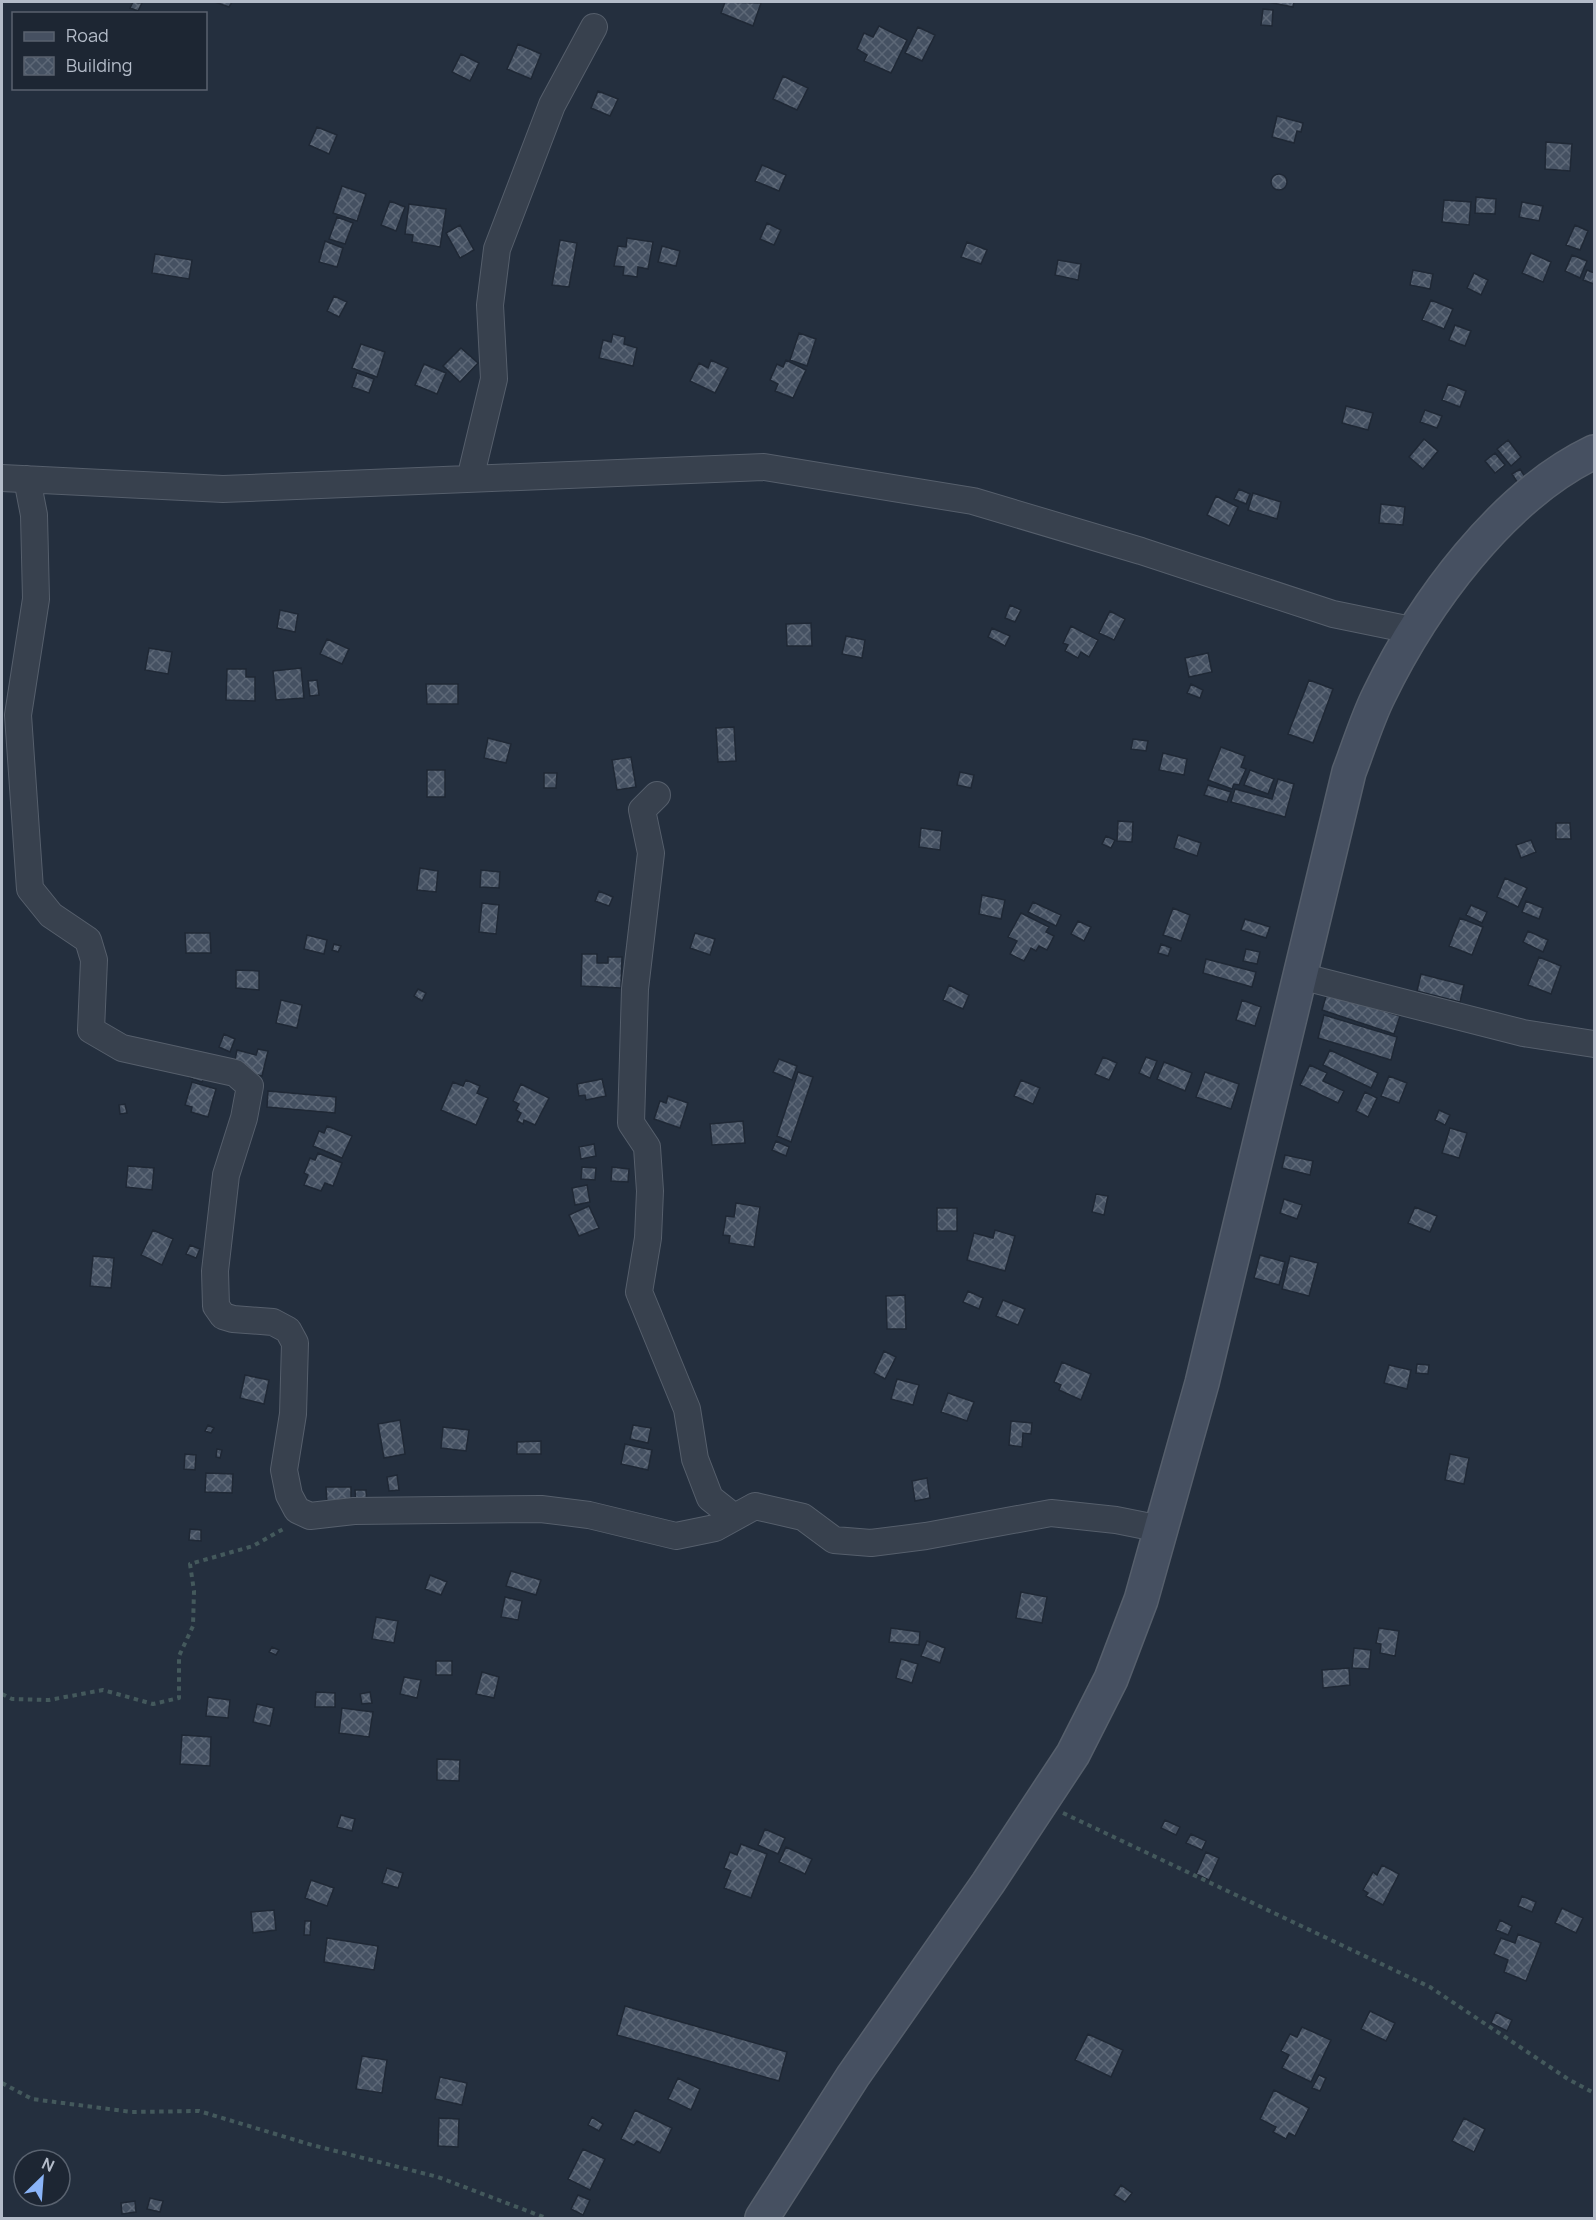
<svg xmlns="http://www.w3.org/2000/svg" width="1596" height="2220" font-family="Manrope,sans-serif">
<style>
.building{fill:url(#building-cross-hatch);stroke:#1f2835;stroke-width:1.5}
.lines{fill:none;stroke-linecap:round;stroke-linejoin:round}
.street-casing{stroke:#565f6c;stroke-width:28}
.secondary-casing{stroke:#565f6c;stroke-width:36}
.path{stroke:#44595c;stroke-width:4;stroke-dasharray:4.5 4.5;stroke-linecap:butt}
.street{stroke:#38414e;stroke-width:26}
.secondary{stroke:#465061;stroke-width:33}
</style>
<defs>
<pattern id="building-cross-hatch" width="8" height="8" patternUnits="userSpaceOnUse" patternTransform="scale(1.5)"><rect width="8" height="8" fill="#455162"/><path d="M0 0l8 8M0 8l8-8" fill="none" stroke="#5d6877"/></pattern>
</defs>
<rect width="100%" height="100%" fill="#242f3e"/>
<path class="building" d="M133 2 142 3 138 11 130 8Z
M215 2H232L229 7Z
M725 2 761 3 753 26 721 13Z
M1268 2H1294L1293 7Z
M1263 9 1273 10 1272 26 1261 25Z
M879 26 907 40 891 73 864 61 867 55 857 49 864 33 873 37Z
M918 27 935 35 922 61 905 53Z
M518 44 541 54 531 79 507 69Z
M461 54 479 63 470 81 452 72Z
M783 76 808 88 797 110 773 99Z
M598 91 618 99 610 116 591 108Z
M1277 116 1303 123 1301 132 1297 131 1294 143 1272 137Z
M317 127 337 135 329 154 309 145Z
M1546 142 1572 144 1570 171 1545 169Z
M762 165 786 175 779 191 755 181Z
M1271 182a8 8 0 1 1 16 0a8 8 0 1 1-16 0Z
M342 186 366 194 357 221 333 213Z
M1476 197 1496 199 1495 214 1475 213Z
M1444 200 1471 202 1469 225 1442 222Z
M390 201 405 207 396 231 381 225Z
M1522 202 1543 206 1539 221 1519 217Z
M409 204 446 209 440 247 412 242 413 235 405 234Z
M337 217 353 223 345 244 329 239Z
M767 223 781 230 774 245 760 239Z
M460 225 474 250 460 258 446 233Z
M1575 225 1588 231 1580 250 1566 245Z
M627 238 653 242 648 269 638 267 637 277 623 275 624 267 614 266 618 246 626 247Z
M560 240 577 243 569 287 552 285Z
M325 241 343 248 337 267 319 262Z
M967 242 987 250 981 264 961 257Z
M662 246 680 251 676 266 658 262Z
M1531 253 1551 262 1543 282 1522 273Z
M155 254 192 260 189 279 152 273Z
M1572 255 1587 261 1580 278 1565 271Z
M1058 260 1081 264 1078 280 1055 275Z
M1413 270 1433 274 1430 289 1410 285Z
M1587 270 1594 273V284L1583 280Z
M1474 273 1488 280 1481 295 1467 288Z
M334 296 347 302 339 317 327 311Z
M1431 300 1453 309 1444 329 1422 320Z
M1455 325 1471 331 1465 346 1449 340Z
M799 333 816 339 807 366 790 360Z
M613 334 625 337 624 344 637 348 633 366 599 358 603 340 611 342Z
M361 344 385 352 377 377 352 368Z
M461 348 478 363 460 382 443 366Z
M711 360 728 368 715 393 690 381 699 363 708 368Z
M786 360 806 370 793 398 775 391 778 384 770 380 777 364 783 367Z
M424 364 446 373 437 394 415 385Z
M357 373 374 379 369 393 352 387Z
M1448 384 1466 391 1460 407 1442 400Z
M1346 406 1373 413 1368 430 1342 423Z
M1425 410 1442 416 1437 428 1420 422Z
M1424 439 1438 451 1423 469 1409 457Z
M1508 440 1521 457 1511 466 1497 449Z
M1495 453 1505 465 1495 473 1485 461Z
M1520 469 1527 480 1519 485 1512 474Z
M1239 489 1250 494 1246 504 1234 499Z
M1253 493 1281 502 1277 519 1248 510Z
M1216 496 1238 507 1229 526 1207 515Z
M1381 504 1405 507 1403 525 1379 523Z
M1010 605 1021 610 1015 622 1005 618Z
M280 610 298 614 295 632 277 628Z
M1110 611 1125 619 1114 640 1099 633Z
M811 623 812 646H787L786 624Z
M1071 626 1098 640 1089 657 1081 652 1078 658 1065 651 1068 645 1063 643Z
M992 628 1010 636 1005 646 988 637Z
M846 636 865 640 862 658 842 654Z
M327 639 349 649 342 664 320 654Z
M149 648 172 652 168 674 145 670Z
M1208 653 1212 672 1189 677 1185 658Z
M301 668 304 698 276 700 273 671Z
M227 669H246V677H255V701L226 700Z
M317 680 319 695 310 696 308 681Z
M1309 680 1333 689 1313 743 1288 734Z
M426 684H458V704H427Z
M1191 684 1203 690 1200 698 1187 693Z
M734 727 736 761 718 762 716 728Z
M488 738 511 744 506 763 484 758Z
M1133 739 1148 741 1146 751 1131 749Z
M1221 747 1245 756 1241 767 1246 769 1239 785 1234 784 1232 789 1208 780Z
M1163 753 1187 759 1184 775 1159 770Z
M631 757 636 787 617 790 612 760Z
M427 770H445V797H427Z
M1250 770 1274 779 1268 794 1244 785Z
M960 772 974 775 971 788 957 785Z
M544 773H557L556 788H544Z
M1278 779 1294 784 1285 817 1231 802 1235 789 1272 799Z
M1208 785 1231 792 1227 802 1204 795Z
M1118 821 1133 822 1132 842 1117 841Z
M1556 823H1570L1571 839H1556Z
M921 828 942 831 940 850 919 847Z
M1178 835 1201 843 1197 856 1174 848Z
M1106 836 1115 840 1111 848 1102 844Z
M1531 840 1536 852 1521 858 1516 845Z
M420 868 438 871 436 892 417 890Z
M481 870 500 872 499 888 480 887Z
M1505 878 1527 888 1518 907 1497 897Z
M599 891 613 897 609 906 595 901Z
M982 895 1005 900 1001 919 979 914Z
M1526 901 1543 908 1539 919 1522 912Z
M1033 902 1061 915 1056 926 1028 912Z
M482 903 499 905 496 934 479 932Z
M1471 905 1487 912 1482 923 1466 915Z
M1173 908 1190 915 1181 941 1163 935Z
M1021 913 1049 927 1046 932 1054 936 1047 950 1039 946 1036 951 1031 948 1024 961 1010 954 1017 941 1008 937Z
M1460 918 1483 927 1472 955 1449 946Z
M1245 919 1270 927 1266 938 1241 930Z
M1078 921 1091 927 1084 941 1071 934Z
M1528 931 1548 940 1543 952 1523 942Z
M185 933H210L211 953H186Z
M695 933 715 939 710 955 690 948Z
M307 935 327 940 324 954 304 949Z
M334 944 341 946 338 952 332 950Z
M1161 944 1171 948 1168 956 1158 953Z
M1246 949 1260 952 1257 964 1243 961Z
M582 954H597V963H608V957H622L621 988 581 986Z
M1539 957 1561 966 1551 994 1528 985Z
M1206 959 1256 972 1252 987 1203 973Z
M236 970 259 971V990L236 988Z
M1421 974 1464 985 1460 1002 1417 991Z
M949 985 969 995 963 1009 943 1000Z
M418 989 426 993 422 1001 414 996Z
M1327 993 1400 1016 1394 1034 1322 1010Z
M281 1000 302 1005 297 1028 276 1023Z
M1242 1000 1261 1007 1255 1026 1236 1020Z
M1324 1015 1397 1037 1391 1060 1318 1038Z
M224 1034 235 1039 230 1052 219 1047Z
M258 1049 268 1051 262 1076 233 1069 237 1050 256 1055Z
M1330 1050 1378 1073 1371 1088 1323 1065Z
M1103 1057 1117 1063 1109 1080 1095 1074Z
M1146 1057 1157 1061 1150 1078 1139 1073Z
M779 1059 797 1066 792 1080 773 1072Z
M1164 1062 1192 1073 1185 1091 1157 1079Z
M1310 1065 1327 1073 1323 1081 1344 1091 1338 1103 1300 1085Z
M193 1070 205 1075 202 1082 190 1078Z
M798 1072 813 1077 791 1142 777 1136Z
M1205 1072 1239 1084 1231 1109 1196 1097Z
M1389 1076 1407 1083 1399 1103 1381 1096Z
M602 1079 606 1096 586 1100 585 1095 579 1096 577 1084Z
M466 1080 480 1086 477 1093 488 1098 476 1125 441 1110 453 1082 463 1086Z
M1021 1080 1040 1088 1033 1104 1014 1096Z
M192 1082 216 1089 208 1117 191 1112 192 1107 185 1105Z
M521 1084 549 1098 535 1125 524 1120 523 1124 517 1121 521 1113 516 1110 519 1104 513 1101Z
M268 1091 336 1097 335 1113 267 1107Z
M1365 1092 1377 1098 1368 1117 1356 1111Z
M668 1096 688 1103 680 1128 654 1119 660 1101 666 1103Z
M125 1104 127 1113 120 1114 119 1105Z
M1439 1110 1450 1115 1445 1125 1435 1120Z
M743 1121 745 1143 712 1145 710 1124Z
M327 1126 352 1136 342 1158 313 1146 319 1131 324 1133Z
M1450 1128 1467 1133 1459 1158 1442 1153Z
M776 1141 789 1147 786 1156 772 1150Z
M594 1144 596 1156 581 1159 579 1147Z
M318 1153 342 1163 333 1186 325 1183 321 1191 304 1185 308 1175 304 1173 310 1158 315 1160Z
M1285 1155 1313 1161 1310 1175 1282 1168Z
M128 1166 154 1168 152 1190 126 1187Z
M582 1167 596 1168 595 1180 581 1179Z
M612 1167 629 1169 628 1182 611 1181Z
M587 1185 590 1202 575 1205 572 1188Z
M1096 1194 1108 1196 1104 1215 1092 1212Z
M1284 1199 1302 1205 1297 1219 1280 1213Z
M736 1203 760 1207 754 1247 729 1243 730 1236 723 1235 726 1216 734 1217Z
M589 1206 599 1228 579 1236 569 1215Z
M1415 1207 1437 1216 1430 1232 1408 1223Z
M937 1208H957V1231H937Z
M153 1230 173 1239 162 1265 141 1255Z
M995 1230 1015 1236 1005 1271 967 1260 974 1233 993 1238Z
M190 1245 200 1249 196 1258 186 1254Z
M1260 1255 1285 1262 1279 1285 1254 1278Z
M93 1256 114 1258 111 1288 90 1286Z
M1290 1256 1318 1263 1309 1296 1282 1289Z
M968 1291 983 1298 979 1309 963 1302Z
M905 1295 906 1329H887L886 1296Z
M1003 1300 1025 1309 1018 1325 996 1316Z
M884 1351 896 1357 885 1379 874 1373Z
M1062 1362 1091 1374 1081 1400 1059 1390 1061 1385 1054 1382Z
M1417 1364 1429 1365 1428 1374 1416 1373Z
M1389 1365 1411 1370 1407 1389 1384 1383Z
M245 1375 269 1380 264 1404 240 1398Z
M897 1379 919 1385 913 1405 891 1399Z
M948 1393 974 1402 967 1421 941 1412Z
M400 1420 405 1454 384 1458 378 1424Z
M1011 1421 1032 1423 1031 1434 1023 1433 1022 1447 1009 1445Z
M208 1425 214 1428 211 1433 205 1431Z
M633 1425 651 1428 648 1443 630 1439Z
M443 1427 469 1430 466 1451 441 1448Z
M541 1441V1454H517V1442Z
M625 1444 652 1450 648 1470 621 1464Z
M217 1449 222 1450 220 1458 216 1457Z
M185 1454 196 1455 195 1470 184 1469Z
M1450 1454 1469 1458 1464 1484 1445 1480Z
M206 1473 233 1474 232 1493 205 1492Z
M397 1475 399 1490 389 1491 387 1477Z
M927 1478 930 1498 915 1501 912 1481Z
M326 1487H351V1504H327Z
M355 1490H366L367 1504 356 1505Z
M190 1529 201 1530V1541L189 1540Z
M511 1571 541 1580 536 1595 506 1586Z
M430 1575 447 1582 441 1595 425 1589Z
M1021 1592 1047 1597 1042 1623 1016 1618Z
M505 1597 522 1601 518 1620 501 1617Z
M376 1617 398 1621 394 1643 372 1639Z
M891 1628 920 1632 919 1645 889 1642Z
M1379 1628 1399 1631 1395 1656 1380 1653 1381 1644 1376 1643Z
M927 1641 945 1648 940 1663 921 1656Z
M272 1647 279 1650 276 1655 269 1652Z
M1354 1648 1371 1650 1369 1669 1352 1668Z
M901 1659 918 1664 912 1683 896 1678Z
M436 1661H452V1675H436Z
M1349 1668 1350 1685 1323 1688 1322 1670Z
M482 1672 499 1677 494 1698 476 1694Z
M404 1677 421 1680 417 1698 400 1694Z
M316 1692 335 1693V1707H315Z
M370 1692 372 1703 362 1704 360 1694Z
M208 1697 230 1700 228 1718 206 1716Z
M257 1704 274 1708 270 1726 253 1722Z
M342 1708 373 1712 369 1737 339 1733Z
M182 1735 211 1737 210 1766 180 1764Z
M437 1759 460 1760 459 1781 437 1780Z
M341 1815 355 1819 352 1831 337 1827Z
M1165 1820 1180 1827 1176 1835 1161 1828Z
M765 1829 785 1838 778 1854 758 1845Z
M1191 1834 1206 1841 1202 1850 1186 1843Z
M741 1844 767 1854 751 1898 724 1888 731 1871 724 1868 730 1852 737 1855Z
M786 1847 812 1859 805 1874 779 1862Z
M1206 1852 1219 1858 1209 1880 1196 1874Z
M1382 1865 1399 1874 1383 1905 1366 1896 1368 1893 1363 1890 1373 1872 1377 1875Z
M387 1868 403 1873 398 1888 382 1883Z
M311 1880 334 1888 327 1906 305 1898Z
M1522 1896 1536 1902 1532 1912 1518 1906Z
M1562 1908 1583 1918 1576 1933 1555 1923Z
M274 1910 276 1930 253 1933 251 1912Z
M1500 1920 1512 1926 1508 1935 1496 1930Z
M305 1921H311L310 1935H304Z
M1518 1934 1541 1943 1526 1981 1504 1972 1508 1960 1494 1954 1501 1938 1515 1943Z
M327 1938 378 1946 374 1970 324 1962Z
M625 2006 787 2052 779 2081 617 2035Z
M1370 2011 1395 2023 1386 2041 1361 2029Z
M1496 2012 1512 2020 1507 2031 1491 2023Z
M1302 2027 1331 2040 1311 2082 1282 2068 1289 2055 1281 2051 1290 2034 1297 2037Z
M1088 2034 1123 2050 1111 2077 1075 2060Z
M362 2056 387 2060 382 2093 356 2089Z
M1319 2075 1326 2078 1320 2091 1312 2088Z
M440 2077 467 2083 462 2105 435 2099Z
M678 2078 700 2089 691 2110 668 2099Z
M1274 2090 1309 2108 1295 2136 1289 2133 1286 2139 1273 2132 1276 2127 1260 2119Z
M635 2110 672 2128 660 2153 637 2141 634 2145 621 2139Z
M592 2117 603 2124 599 2131 588 2125Z
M439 2118 459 2119 458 2147 438 2146Z
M1464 2118 1485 2129 1474 2152 1452 2141Z
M583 2149 605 2159 590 2190 568 2179Z
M1121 2185 1132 2193 1125 2202 1114 2195Z
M578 2195 590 2200 583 2215 571 2209Z
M150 2198 163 2201 160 2212 147 2209Z
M135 2201 136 2212 122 2214 121 2203Z"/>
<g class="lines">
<g class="street-casing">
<path id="street" d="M2 478 223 489 764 467 973 501 1141 551 1333 614 1416 631
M27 479 34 515 36 599 18 715 30 889 51 915 88 940 94 960 91 1030 122 1048 235 1073 250 1086 244 1118 226 1175 215 1271 216 1306 223 1316 233 1319 273 1322 288 1330 295 1343 293 1414 284 1470 289 1495 297 1510 310 1516 354 1511 541 1509 589 1515 676 1536 715 1528 755 1506 803 1517 834 1540 871 1543 926 1536 1051 1513 1116 1520 1161 1529
M470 479 494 379 490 305 497 249 552 105 594 27
M657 795 642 810 651 853 635 989 631 1123 647 1147 650 1191 648 1238 639 1292 687 1409 695 1459 710 1498 734 1517
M1300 976 1523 1033 1594 1044"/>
</g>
<g class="secondary-casing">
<path id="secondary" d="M762 2218 853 2076 988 1883 1073 1754 1111 1679 1141 1600 1202 1383 1349 772C1359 746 1367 719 1379 695 1423 604 1502 496 1594 452"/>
</g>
<path class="path" d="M2 1694 12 1699 49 1700 103 1690 153 1704 179 1698V1656L193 1626 194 1591 190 1564 253 1546 285 1528
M1063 1813 1430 1987 1568 2079 1594 2093
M2 2083 32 2099 132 2112 199 2111 312 2145 438 2177 546 2218"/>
<use href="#street" class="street"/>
<use href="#secondary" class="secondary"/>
</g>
<rect width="1596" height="2220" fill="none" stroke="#b4bcc9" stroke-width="6"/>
<rect x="12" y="12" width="195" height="78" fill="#1d2633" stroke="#59626f" stroke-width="1.5"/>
<rect x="24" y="32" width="30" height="9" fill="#465061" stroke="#59626f" stroke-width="1.5"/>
<text x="66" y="42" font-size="18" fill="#b4bcc9">Road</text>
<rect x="24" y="57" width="30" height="18" fill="url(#building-cross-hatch)" stroke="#59626f" stroke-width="1.5"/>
<text x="66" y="72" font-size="18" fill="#b4bcc9">Building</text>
<g transform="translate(42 2178) rotate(25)"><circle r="28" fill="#1d2633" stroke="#59626f" stroke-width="1.5"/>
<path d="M0-4.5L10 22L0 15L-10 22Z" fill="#8ab4f8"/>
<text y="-9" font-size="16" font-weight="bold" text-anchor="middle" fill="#b4bcc9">N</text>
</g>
</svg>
